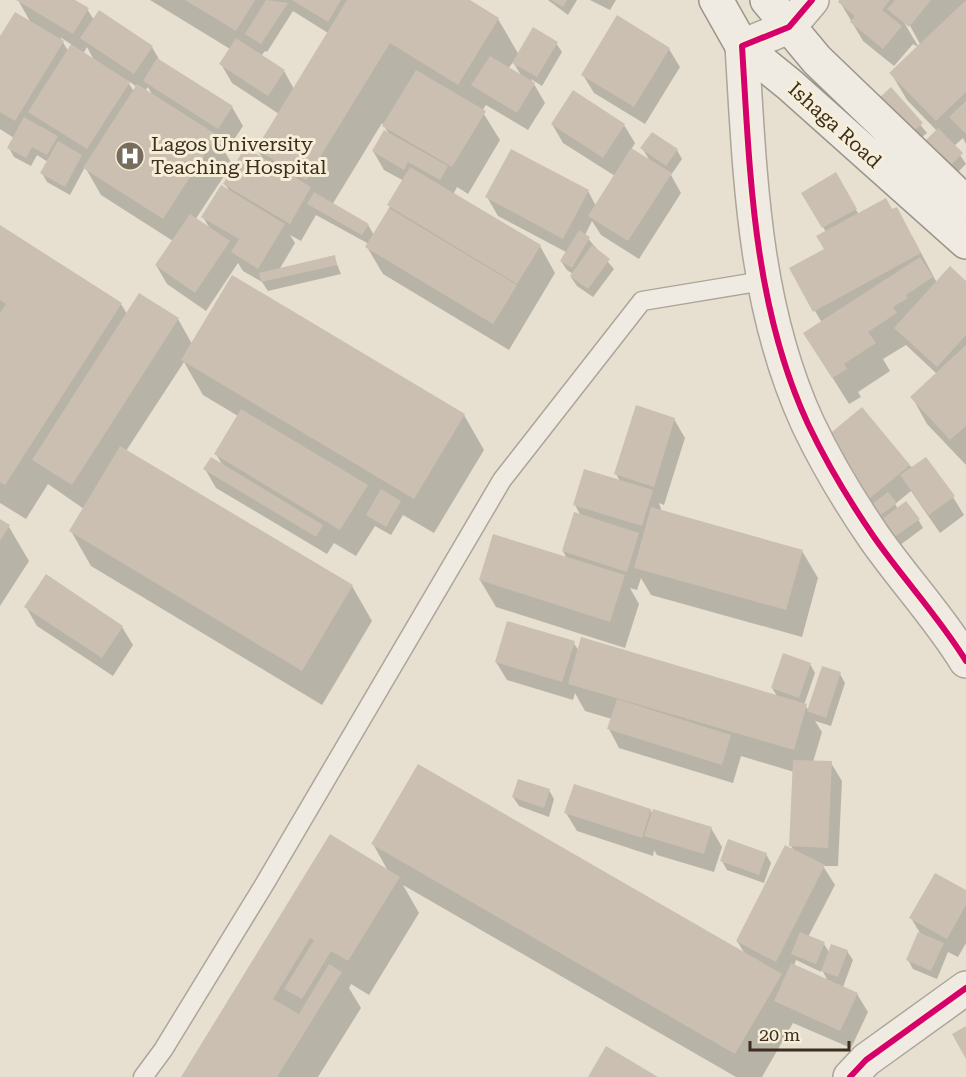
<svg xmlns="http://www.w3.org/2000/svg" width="966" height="1077" font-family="'Roboto Serif',serif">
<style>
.shadow{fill:#0003;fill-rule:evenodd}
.building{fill:#cbbfb2}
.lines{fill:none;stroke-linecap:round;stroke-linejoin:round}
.lane-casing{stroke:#ada599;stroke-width:21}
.street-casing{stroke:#ada599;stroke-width:36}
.secondary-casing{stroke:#9c958a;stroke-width:36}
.lane{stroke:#efebe3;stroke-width:18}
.street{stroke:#efebe3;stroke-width:33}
.secondary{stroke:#efebe3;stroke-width:33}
.cycleway-casing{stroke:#f7eed8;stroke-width:10}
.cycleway{stroke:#d6006c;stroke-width:6}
.labels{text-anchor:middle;stroke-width:6;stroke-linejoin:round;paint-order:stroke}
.street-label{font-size:20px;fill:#3d2e20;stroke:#f7eed8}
.poi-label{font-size:20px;fill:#3d2e20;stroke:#f7eed8;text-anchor:start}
</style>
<rect width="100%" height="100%" fill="#e7e0d1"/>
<path class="shadow" d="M18 0H72L87 9 94 20 152 47 160 61 232 107 243 126 229 147 218 140 232 164 195 220 210 229 203 217 230 192 225 184 263 159 257 149 279 114 232 83 221 64 230 49 150 0H467L498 19 519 55 556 43 562 52 542 86 531 79 545 103 528 130 486 105 482 111 500 140 468 194 457 187 453 195 540 246 555 273 509 350 383 274 367 247 369 244 316 215 301 241 290 235 295 243 279 270 334 257 341 274 268 291 262 282 243 271 238 263 206 311 167 284 156 265 173 241 101 195 85 167 70 195 47 182 42 173 48 162 37 155 31 166 14 157 9 148 14 138 0 129V39L31 23ZM293 11 328 33 294 89 284 71 261 56 265 51 267 52ZM60 37 72 45 68 51ZM87 47 95 62 83 54ZM513 62 522 77 508 69ZM127 80 137 87 134 92ZM148 87 153 96 145 91ZM382 123 389 134 373 151 384 170 404 181 374 235 368 225 332 205Z
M548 0H577L568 15Z
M590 0H616L610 10Z
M841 0H966V144L963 138 954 146 966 164 957 173 928 140 937 131 907 100 891 73 918 47 913 44 894 66 863 41 840 2ZM908 22 920 44 918 46 905 24Z
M669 49 680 67 645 124 594 93 583 75Z
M891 89 927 133 917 141Z
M552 124 624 125 635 143 631 150 650 161 642 148 677 150 682 159 671 175 681 193 639 259 601 235 592 221 585 235 614 269 593 297 577 286 571 277 573 274 567 270 561 261 566 252 498 216 487 197 588 191 596 206 615 176 563 143Z
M835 174 859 215 912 236 937 283H966V465L927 424 912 397 937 374 906 345 883 359 890 371 858 392 861 397 849 404 805 334 822 323 791 269 826 250V232L803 193Z
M0 227 121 304 127 314 178 319 192 344 464 415 484 450 434 533 403 515 391 535 375 526 356 556 334 543 327 554 216 488 205 469 223 466 216 454 238 416 203 395 184 362 126 451 352 586 372 621 322 705 91 566 71 531 84 509 48 484 26 519 0 503Z
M674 419 685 438 664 505 659 503 662 512 802 551 818 578 802 637 651 595 641 578 637 590 630 588 639 604 625 648 496 607 480 580 567 559 563 551 581 516 575 505 620 481 616 474Z
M833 460 909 465 953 497 964 515 940 533 911 491 895 504 898 509 918 519 923 528 896 548Z
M0 521 9 527 29 561 0 606Z
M26 607 122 627 133 645 113 676 37 626Z
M573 642 579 651 777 696 772 688 810 664 815 673 804 705 809 710 840 674 845 683 831 726 815 721 822 732 813 762 831 763 842 781 838 866H823L835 885 808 937 824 944 829 952 847 951 853 960 843 987 857 994 868 1012 851 1048 793 1023 762 1077H736L403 885 419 913 369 995 351 984 349 988 361 1008 318 1077H183L331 836 388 871 373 844 745 954 737 941 794 851 791 846 794 772 741 756 733 783 619 748 609 729 612 719 585 711 575 693 573 700 507 680 496 662ZM796 960 821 972 822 970 828 981 794 966Z
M549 790 554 799 549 817 519 806 513 797Z
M650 810 653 814 711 828 722 847 714 872 657 855 654 850 653 856 577 831 566 813Z
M766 854 771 863 764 883 727 870 722 861Z
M966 892V943L958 957 948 952 937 979 913 969 908 960 920 933 911 918Z"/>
<path class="building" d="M16 0H75L89 8 73 34Z
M185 0H255L236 31Z
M266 0 288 3 261 44 245 34Z
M292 0H341L328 22Z
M347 0H470L499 18 458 85 390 43 306 180 256 149Z
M551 0H567L563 7Z
M839 0H890L882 10 902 26 883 49 850 22 855 16 838 2Z
M895 0H931L909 27 887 9Z
M966 0V92L936 121 889 73Z
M99 10 153 46 134 74 80 38Z
M15 12 64 41 15 121 0 112V36Z
M617 15 670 48 634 107 581 75Z
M533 27 558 42 537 77 512 63Z
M236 38 285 70 268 96 219 64Z
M71 44 130 82 87 149 28 112Z
M490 56 535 83 517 113 471 85Z
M157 58 233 106 218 129 143 81Z
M416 70 486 111 452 167 382 126Z
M137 84 217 135 163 219 83 168Z
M891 87 923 123 911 133 879 98Z
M573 90 625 124 603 158 551 124Z
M966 101V134L949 117Z
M24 117 58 136 47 155 32 147 26 158 7 148Z
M938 128 963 153 951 165 926 140Z
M384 130 448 166 440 180 408 162 404 170 372 151Z
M652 132 678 149 666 166 640 148Z
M58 141 82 155 65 187 40 173Z
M245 147 311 187 290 224 223 184Z
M631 148 672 173 628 241 588 216Z
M511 149 589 190 563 239 485 197Z
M410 167 541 245 517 284 387 205Z
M836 172 857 209 822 228 801 193Z
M221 185 285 224 258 269 231 252 239 239 201 217Z
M314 192 369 224 362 235 307 204Z
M886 198 892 209 897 207 921 253 813 312 789 268 824 249 816 236Z
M389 208 517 285 493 324 365 247Z
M190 214 230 241 195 293 155 265Z
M0 225 122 303 5 485 0 482V313L6 304 0 300Z
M579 230 590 237 572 268 560 261Z
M592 245 610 259 588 289 570 276Z
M335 255 337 265 261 282 259 273Z
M920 257 933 277 906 295 908 298 893 307 897 313 868 332 876 343 844 364 847 369 832 378 803 333Z
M950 266 966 281V335L937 367 894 328Z
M232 275 465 414 414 499 181 360Z
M139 293 179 318 72 485 32 460Z
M966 345V426L950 440 910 397Z
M636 405 675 418 654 487 614 474Z
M862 407 910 465 869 499 821 441Z
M241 409 368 485 340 530 214 454Z
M120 446 353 585 302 671 69 531Z
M211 457 323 525 316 537 203 469Z
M926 457 955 496 929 515 900 475Z
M584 469 653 490 642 526 573 505Z
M381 489 401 501 386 527 366 515Z
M888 492 897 503 877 518 868 507Z
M906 501 920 519 890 540 877 523Z
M651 507 803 550 786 610 634 568Z
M574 512 639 533 627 572 562 551Z
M0 519 10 525 0 541Z
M493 534 625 575 610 622 479 580Z
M46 574 123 626 102 658 24 607Z
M507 621 575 641 562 682 495 662Z
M581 637 807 704 794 750 568 684Z
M783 653 811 663 799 698 771 688Z
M822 666 841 672 826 718 807 711Z
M617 699 731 735 722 765 607 729Z
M793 760 832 761 828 848 789 846Z
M418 764 782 974 735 1054 371 844Z
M518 779 550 789 544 808 512 797Z
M574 784 651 809 642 838 564 813Z
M653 809 712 827 704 854 644 836Z
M330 834 400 877 348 961 331 951 302 999 284 989 314 940 310 938 273 999 299 1014 329 964 342 972 277 1077H181Z
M728 839 767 853 759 875 720 861Z
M785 845 825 865 776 962 736 941Z
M935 873 966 890V905L947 939 909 918Z
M800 932 825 942 816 964 791 954Z
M918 932 944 943 931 971 906 960Z
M831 944 848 950 838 977 821 971Z
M791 963 858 993 840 1031 774 1001Z
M966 1026V1059L952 1034Z
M606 1046 658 1077H588Z"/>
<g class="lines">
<g class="lane-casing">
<path id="lane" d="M143 1077 163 1050 264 885 502 480 642 301 763 281"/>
</g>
<g class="street-casing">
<path id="street" d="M812 0 789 27 742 46C750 174 753 305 808 424 826 462 850 502 874 537 904 580 939 617 966 661
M850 1077 866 1060 966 988"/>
</g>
<g class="secondary-casing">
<path id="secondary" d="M716 0 742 46 790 85 966 242
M767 0 817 60 966 203"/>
</g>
<use href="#lane" class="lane"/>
<use href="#street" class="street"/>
<use href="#secondary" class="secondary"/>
<g class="cycleway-casing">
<path id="cycleway" d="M812 0 789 27 742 46C750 174 753 305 808 424 826 462 850 502 874 537 904 580 939 617 966 661
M850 1077 866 1060 966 988"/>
</g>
<use href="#cycleway" class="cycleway"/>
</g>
<defs>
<g id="hospital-disc" transform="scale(1.5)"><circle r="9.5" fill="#786c5e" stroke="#f7eed8"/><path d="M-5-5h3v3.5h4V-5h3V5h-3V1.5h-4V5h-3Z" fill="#fff"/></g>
</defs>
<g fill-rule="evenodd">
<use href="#hospital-disc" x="130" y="156"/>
</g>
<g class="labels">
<g class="street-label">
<text transform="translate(835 125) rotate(42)" y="7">Ishaga Road</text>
</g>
<g class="poi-label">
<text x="151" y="151">Lagos University<tspan x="151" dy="23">Teaching Hospital</tspan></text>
</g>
</g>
<path d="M750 1041v9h99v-9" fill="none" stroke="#3d2e20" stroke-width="3"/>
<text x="759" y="1041" font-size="18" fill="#3d2e20" stroke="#f7eed8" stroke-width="4.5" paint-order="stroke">20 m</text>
</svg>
